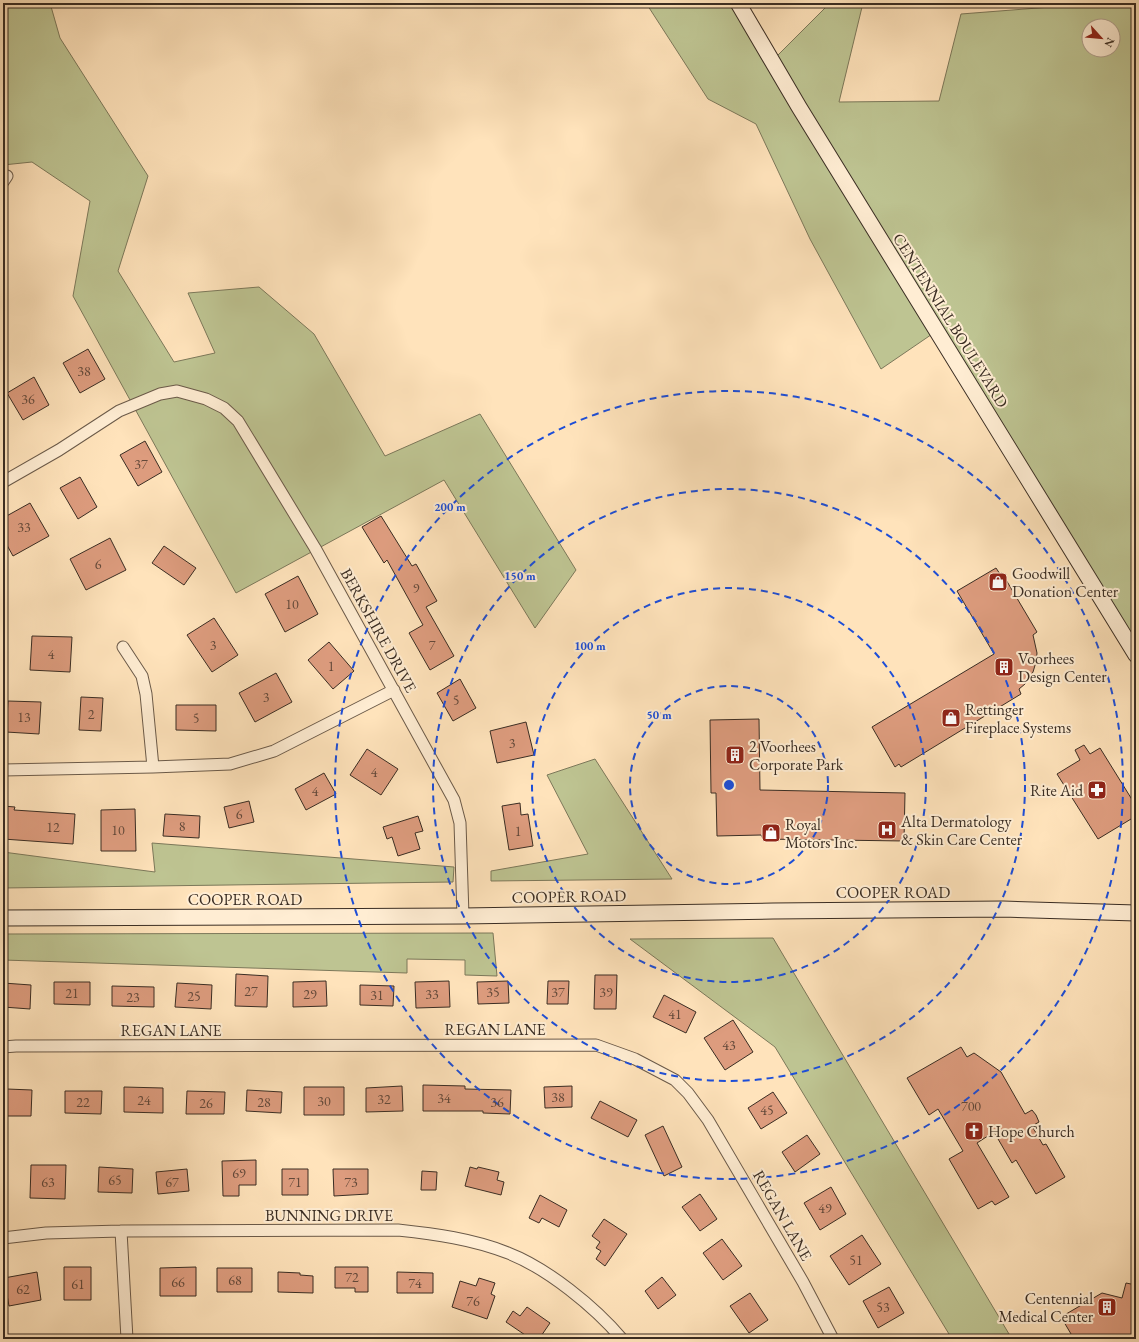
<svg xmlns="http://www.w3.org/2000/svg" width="1139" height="1342" font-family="'EB Garamond',serif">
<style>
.green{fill:#bec492;stroke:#7c785a;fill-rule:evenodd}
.building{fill:#dd9c7e;stroke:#3a2d23}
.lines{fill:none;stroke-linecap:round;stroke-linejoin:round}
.street-casing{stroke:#6b5a49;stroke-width:13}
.secondary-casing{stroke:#3a2d23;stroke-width:17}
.street{stroke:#ffedd3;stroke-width:11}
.secondary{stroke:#ffedd3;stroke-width:15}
.ring{fill:none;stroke:#1d4ed8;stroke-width:2;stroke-dasharray:7 5}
.labels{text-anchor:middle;stroke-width:4;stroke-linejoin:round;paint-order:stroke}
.number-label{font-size:14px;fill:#63493a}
.street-label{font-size:16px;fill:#3a2d23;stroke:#ffedd3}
.poi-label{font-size:16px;fill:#3a2d23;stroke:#ffedd3;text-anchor:start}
.centre{fill:#1d4ed8;stroke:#ffedd3;stroke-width:2}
.ring-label{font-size:12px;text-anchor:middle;font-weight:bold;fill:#1d4ed8;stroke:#ffedd3;stroke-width:4;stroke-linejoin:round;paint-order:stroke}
</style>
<rect width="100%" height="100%" fill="#ffe3bb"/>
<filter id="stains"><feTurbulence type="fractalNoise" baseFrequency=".005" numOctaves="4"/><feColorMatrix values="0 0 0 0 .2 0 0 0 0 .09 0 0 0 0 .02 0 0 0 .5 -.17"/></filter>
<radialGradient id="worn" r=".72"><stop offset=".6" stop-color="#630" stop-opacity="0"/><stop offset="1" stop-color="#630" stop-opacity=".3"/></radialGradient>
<path class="green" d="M3 3H50L60 38 148 176 118 271 174 362 215 353 188 293 259 287 314 334 385 456 480 414 576 570 535 628 444 480 236 593 73 296 90 201 32 162 3 165Z
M646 3H745L777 56 830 3H863L839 102 939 101 961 14 1102 3H1136V655L941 328 881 369 810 239 756 124 708 99ZM1089 26H1113V50H1089Z
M595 759 672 879 491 881V871L588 854 547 775Z
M152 843 454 867 453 882 3 888V852L155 872Z
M493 933 497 976 465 975V960L407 959V973L3 960V934Z
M773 938 1012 1339H952L775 1047 630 939Z"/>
<path class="building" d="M88 349 105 379 80 393 63 363Z
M34 377 49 405 23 420 7 393Z
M145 441 162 472 138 486 120 455Z
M80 477 97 507 78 519 60 488Z
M30 503 49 536 13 556 3 538V518Z
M381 516 412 566 416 564 437 601 426 607 454 656 430 670 409 633 423 625 387 560 384 563 362 527Z
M110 538 126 570 86 590 70 559Z
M164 546 196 568 184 585 152 563Z
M996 568 1000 574 1002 573 1037 632 1033 635 1037 653 1036 662 1033 672 1025 684 1019 689 1021 694 901 767 899 764 895 767 872 727 994 654 957 591Z
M298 576 318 614 285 632 265 594Z
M214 618 238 655 212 672 187 635Z
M32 636 72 637 70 672 30 670Z
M329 642 354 671 333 689 308 660Z
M276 673 292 702 255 722 239 693Z
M460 679 476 708 453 721 437 693Z
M81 697 103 698 101 731 79 730Z
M8 701 41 702 39 734 6 732Z
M176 705H216V731L176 730Z
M759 719 760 790 905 793 904 841 763 839 761 835 717 836 716 793H711L710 720Z
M526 722 534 755 497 763 490 731Z
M1084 745 1090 754 1100 748 1136 806V816L1098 839 1057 774 1080 760 1075 750Z
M367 749 398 769 381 795 350 775Z
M324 773 336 794 306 810 295 789Z
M249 801 254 822 229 828 224 807Z
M520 803 521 815 528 814 533 846 509 850 502 806Z
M3 806 15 807 14 810 75 814 73 844 3 839Z
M135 809 136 851H101V810Z
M165 814 200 816 199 838 163 836Z
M418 816 423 831 415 833 420 849 398 856 392 837 387 839 383 827Z
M236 974 268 976 267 1007 235 1006Z
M595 975H617L616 1009H594Z
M326 981 327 1006 293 1007V982Z
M449 981 450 1007 416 1008 415 982Z
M508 981 509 1003 478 1004 477 982Z
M548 981H569L568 1004H547Z
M54 982H90V1005L54 1004Z
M3 983 31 985 30 1009 3 1007Z
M177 983 212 985 211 1009 175 1007Z
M360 985 394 986 393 1006 360 1005Z
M112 986 154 987V1007L112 1006Z
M664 995 696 1012 686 1033 653 1017Z
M733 1020 753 1052 725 1070 704 1038Z
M961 1047 967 1057 974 1053 1001 1072 1025 1114 1032 1110 1036 1115 1039 1122 1032 1126 1043 1145 1046 1144 1065 1177 1036 1194 1016 1160 1012 1163 994 1132 977 1143 1009 1197 995 1205 992 1201 978 1209 949 1159 963 1151 938 1109 929 1115 907 1078Z
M423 1085 465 1086V1089L511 1090 510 1114 483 1113V1111H423Z
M402 1086 403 1111 366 1112V1088Z
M572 1086V1107L545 1108 544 1087Z
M124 1087 163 1088V1113L124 1112Z
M304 1087H344V1115H304Z
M7 1089 32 1090 31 1116H7Z
M247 1090 282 1092 281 1113 246 1111Z
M65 1091H102L101 1114 65 1113Z
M187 1091 225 1092 224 1114H186Z
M773 1092 787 1113 761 1129 748 1108Z
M600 1101 637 1120 628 1137 591 1118Z
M663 1126 682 1167 664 1176 645 1135Z
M807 1135 820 1154 795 1172 782 1152Z
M256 1160V1185H239V1196H223L222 1161Z
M31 1165H66L65 1199 30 1198Z
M99 1167 133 1169 132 1193 98 1192Z
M470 1167 477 1169 478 1167 499 1172 497 1180 504 1182 501 1195 465 1186Z
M187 1169 189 1191 158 1194 156 1172Z
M282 1169H308V1195H282Z
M333 1169H368V1194L334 1196Z
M422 1171 437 1172 436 1190H421Z
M831 1187 846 1214 820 1230 804 1203Z
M700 1194 717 1219 700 1231 682 1207Z
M540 1195 567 1210 559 1227 542 1218 539 1223 529 1218Z
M604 1219 627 1234 605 1266 596 1259 601 1251 596 1248 600 1242 592 1236Z
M862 1235 881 1264 849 1285 830 1256Z
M722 1239 742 1266 723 1280 703 1253Z
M64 1267H91V1300H64Z
M196 1267V1296H160V1268Z
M335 1267H368V1292H355V1288H335Z
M217 1268H252V1292H217Z
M37 1272 41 1300 9 1306 4 1278Z
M278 1272 300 1273V1275L313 1276V1293L278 1292Z
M397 1272 433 1273V1293H397Z
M662 1277 676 1295 658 1309 645 1291Z
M479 1278 495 1283 491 1294 495 1296 487 1319 452 1307 460 1281 476 1286Z
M1126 1283 1136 1285V1339H1074L1061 1317 1102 1293 1122 1298Z
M889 1287 904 1313 878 1328 863 1301Z
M750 1293 768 1320 749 1333 730 1306Z
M527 1307 550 1323 539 1339H531L506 1322 513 1311 520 1316Z"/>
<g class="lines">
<g class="street-casing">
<path id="street" d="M3 182 7 176
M3 482 59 450 119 411 160 394 177 391 206 399 224 408 238 421 315 548 454 800 460 823 463 916
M123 647 142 676 146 694 153 767
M3 770 153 767 230 764 274 751 394 690
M3 1047 16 1046 596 1045 635 1059 675 1080 688 1093 708 1120 803 1282 833 1339
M121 1231 127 1339
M3 1238 46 1233 121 1231 398 1230C435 1234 473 1239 508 1253 547 1268 595 1307 622 1339"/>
</g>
<g class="secondary-casing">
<path id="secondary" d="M738 3 799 107 1136 655
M3 918 463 916 773 911 1003 909 1136 913"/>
</g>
<use href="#street" class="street"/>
<use href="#secondary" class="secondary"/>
</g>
<g class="ring">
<circle cx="729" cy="785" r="99"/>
<circle cx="729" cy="785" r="197"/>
<circle cx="729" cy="785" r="296"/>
<circle cx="729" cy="785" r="394"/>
</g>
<defs>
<g id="shop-square" transform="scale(1)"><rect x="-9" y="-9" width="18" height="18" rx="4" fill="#8f2418" stroke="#ffedd3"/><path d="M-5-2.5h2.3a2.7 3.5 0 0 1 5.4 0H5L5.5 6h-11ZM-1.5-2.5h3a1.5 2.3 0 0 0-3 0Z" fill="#fff"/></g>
<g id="building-square" transform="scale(1)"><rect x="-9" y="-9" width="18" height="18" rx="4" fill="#8f2418" stroke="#ffedd3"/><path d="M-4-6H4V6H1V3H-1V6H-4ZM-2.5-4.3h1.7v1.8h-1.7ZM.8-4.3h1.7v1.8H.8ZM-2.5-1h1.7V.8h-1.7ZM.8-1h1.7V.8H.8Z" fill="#fff"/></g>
<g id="pharmacy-square" transform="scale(1)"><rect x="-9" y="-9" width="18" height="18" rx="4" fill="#8f2418" stroke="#ffedd3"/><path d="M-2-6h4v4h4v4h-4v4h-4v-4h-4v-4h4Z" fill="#fff"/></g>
<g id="hospital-square" transform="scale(1)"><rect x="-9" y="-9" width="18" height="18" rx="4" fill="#8f2418" stroke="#ffedd3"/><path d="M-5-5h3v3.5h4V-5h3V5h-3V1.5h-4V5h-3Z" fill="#fff"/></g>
<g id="church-square" transform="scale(1)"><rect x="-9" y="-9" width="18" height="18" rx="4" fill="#8f2418" stroke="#ffedd3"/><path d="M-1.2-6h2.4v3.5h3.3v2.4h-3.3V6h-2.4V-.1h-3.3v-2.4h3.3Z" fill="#fff"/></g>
</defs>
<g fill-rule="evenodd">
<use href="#shop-square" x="998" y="582"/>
<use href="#building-square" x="1004" y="667"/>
<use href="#shop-square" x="951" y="718"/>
<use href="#building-square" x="735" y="755"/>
<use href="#pharmacy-square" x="1097" y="790"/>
<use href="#hospital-square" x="887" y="830"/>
<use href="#shop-square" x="771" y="833"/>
<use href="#church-square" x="974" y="1131"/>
<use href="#building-square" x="1107" y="1307"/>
</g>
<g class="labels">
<g class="number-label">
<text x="84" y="376">38</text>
<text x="28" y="404">36</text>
<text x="141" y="469">37</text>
<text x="24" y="532">33</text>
<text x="98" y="569">6</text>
<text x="416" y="593">9</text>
<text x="292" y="609">10</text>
<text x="213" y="650">3</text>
<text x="432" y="650">7</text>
<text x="51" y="659">4</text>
<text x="331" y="671">1</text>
<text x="266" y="702">3</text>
<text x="456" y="705">5</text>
<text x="91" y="719">2</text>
<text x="24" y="722">13</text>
<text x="196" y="723">5</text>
<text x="512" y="748">3</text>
<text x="374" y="777">4</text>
<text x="315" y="796">4</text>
<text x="239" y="819">6</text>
<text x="182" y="831">8</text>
<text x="53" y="832">12</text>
<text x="118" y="835">10</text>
<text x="518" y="836">1</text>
<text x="251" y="996">27</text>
<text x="493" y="997">35</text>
<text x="558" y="997">37</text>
<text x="606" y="997">39</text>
<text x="72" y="998">21</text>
<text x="310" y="999">29</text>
<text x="432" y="999">33</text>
<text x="377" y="1000">31</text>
<text x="194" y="1001">25</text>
<text x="133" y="1002">23</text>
<text x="675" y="1019">41</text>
<text x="729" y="1050">43</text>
<text x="558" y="1102">38</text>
<text x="444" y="1103">34</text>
<text x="384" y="1104">32</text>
<text x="144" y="1105">24</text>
<text x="324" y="1106">30</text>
<text x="83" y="1107">22</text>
<text x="264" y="1107">28</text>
<text x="497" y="1107">36</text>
<text x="206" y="1108">26</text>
<text x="971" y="1111">700</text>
<text x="767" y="1115">45</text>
<text x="239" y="1178">69</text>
<text x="115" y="1185">65</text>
<text x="48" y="1187">63</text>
<text x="172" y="1187">67</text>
<text x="295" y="1187">71</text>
<text x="351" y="1187">73</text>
<text x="825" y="1213">49</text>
<text x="856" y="1265">51</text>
<text x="352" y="1282">72</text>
<text x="235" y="1285">68</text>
<text x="178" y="1287">66</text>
<text x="415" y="1288">74</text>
<text x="78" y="1289">61</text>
<text x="23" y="1294">62</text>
<text x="473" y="1306">76</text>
<text x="883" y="1312">53</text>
</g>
<g class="street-label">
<text transform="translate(951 320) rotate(58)" y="6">CENTENNIAL BOULEVARD</text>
<text transform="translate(379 630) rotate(61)" y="6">BERKSHIRE DRIVE</text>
<text x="893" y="898">COOPER ROAD</text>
<text transform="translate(569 896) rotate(-1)" y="6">COOPER ROAD</text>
<text x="245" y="905">COOPER ROAD</text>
<text x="495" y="1035">REGAN LANE</text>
<text x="171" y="1036">REGAN LANE</text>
<text x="329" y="1221">BUNNING DRIVE</text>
<text transform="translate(783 1215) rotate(60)" y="6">REGAN LANE</text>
</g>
<g class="poi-label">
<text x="1012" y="579">Goodwill<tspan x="1012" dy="18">Donation Center</tspan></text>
<text x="1018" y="664">Voorhees<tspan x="1018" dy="18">Design Center</tspan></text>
<text x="965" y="715">Rettinger<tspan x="965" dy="18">Fireplace Systems</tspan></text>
<text x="749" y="752">2 Voorhees<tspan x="749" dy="18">Corporate Park</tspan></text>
<text x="1083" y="796" text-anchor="end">Rite Aid</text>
<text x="901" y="827">Alta Dermatology<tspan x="901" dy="18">&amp; Skin Care Center</tspan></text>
<text x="785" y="830">Royal<tspan x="785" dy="18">Motors Inc.</tspan></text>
<text x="988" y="1137">Hope Church</text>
<text x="1093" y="1304" text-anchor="end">Centennial<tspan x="1093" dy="18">Medical Center</tspan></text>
</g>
</g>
<circle cx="729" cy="785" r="6" class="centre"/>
<g class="ring-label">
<text x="450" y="511">200 m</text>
<text x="520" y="580">150 m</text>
<text x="590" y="650">100 m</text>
<text x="659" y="719">50 m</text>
</g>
<rect width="1139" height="1342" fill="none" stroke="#ffe3bb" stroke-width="16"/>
<rect x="4" y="4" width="1131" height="1334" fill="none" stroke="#3a2d23" stroke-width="2"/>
<rect x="8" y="8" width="1123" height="1326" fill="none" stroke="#3a2d23"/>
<g transform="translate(1101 38) rotate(117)"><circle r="19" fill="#ffedd3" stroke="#b0a08d"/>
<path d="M0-3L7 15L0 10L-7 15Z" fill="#8f2418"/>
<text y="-6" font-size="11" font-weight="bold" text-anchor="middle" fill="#3a2d23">N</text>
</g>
<rect width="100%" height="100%" filter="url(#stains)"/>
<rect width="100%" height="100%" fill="url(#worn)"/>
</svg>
